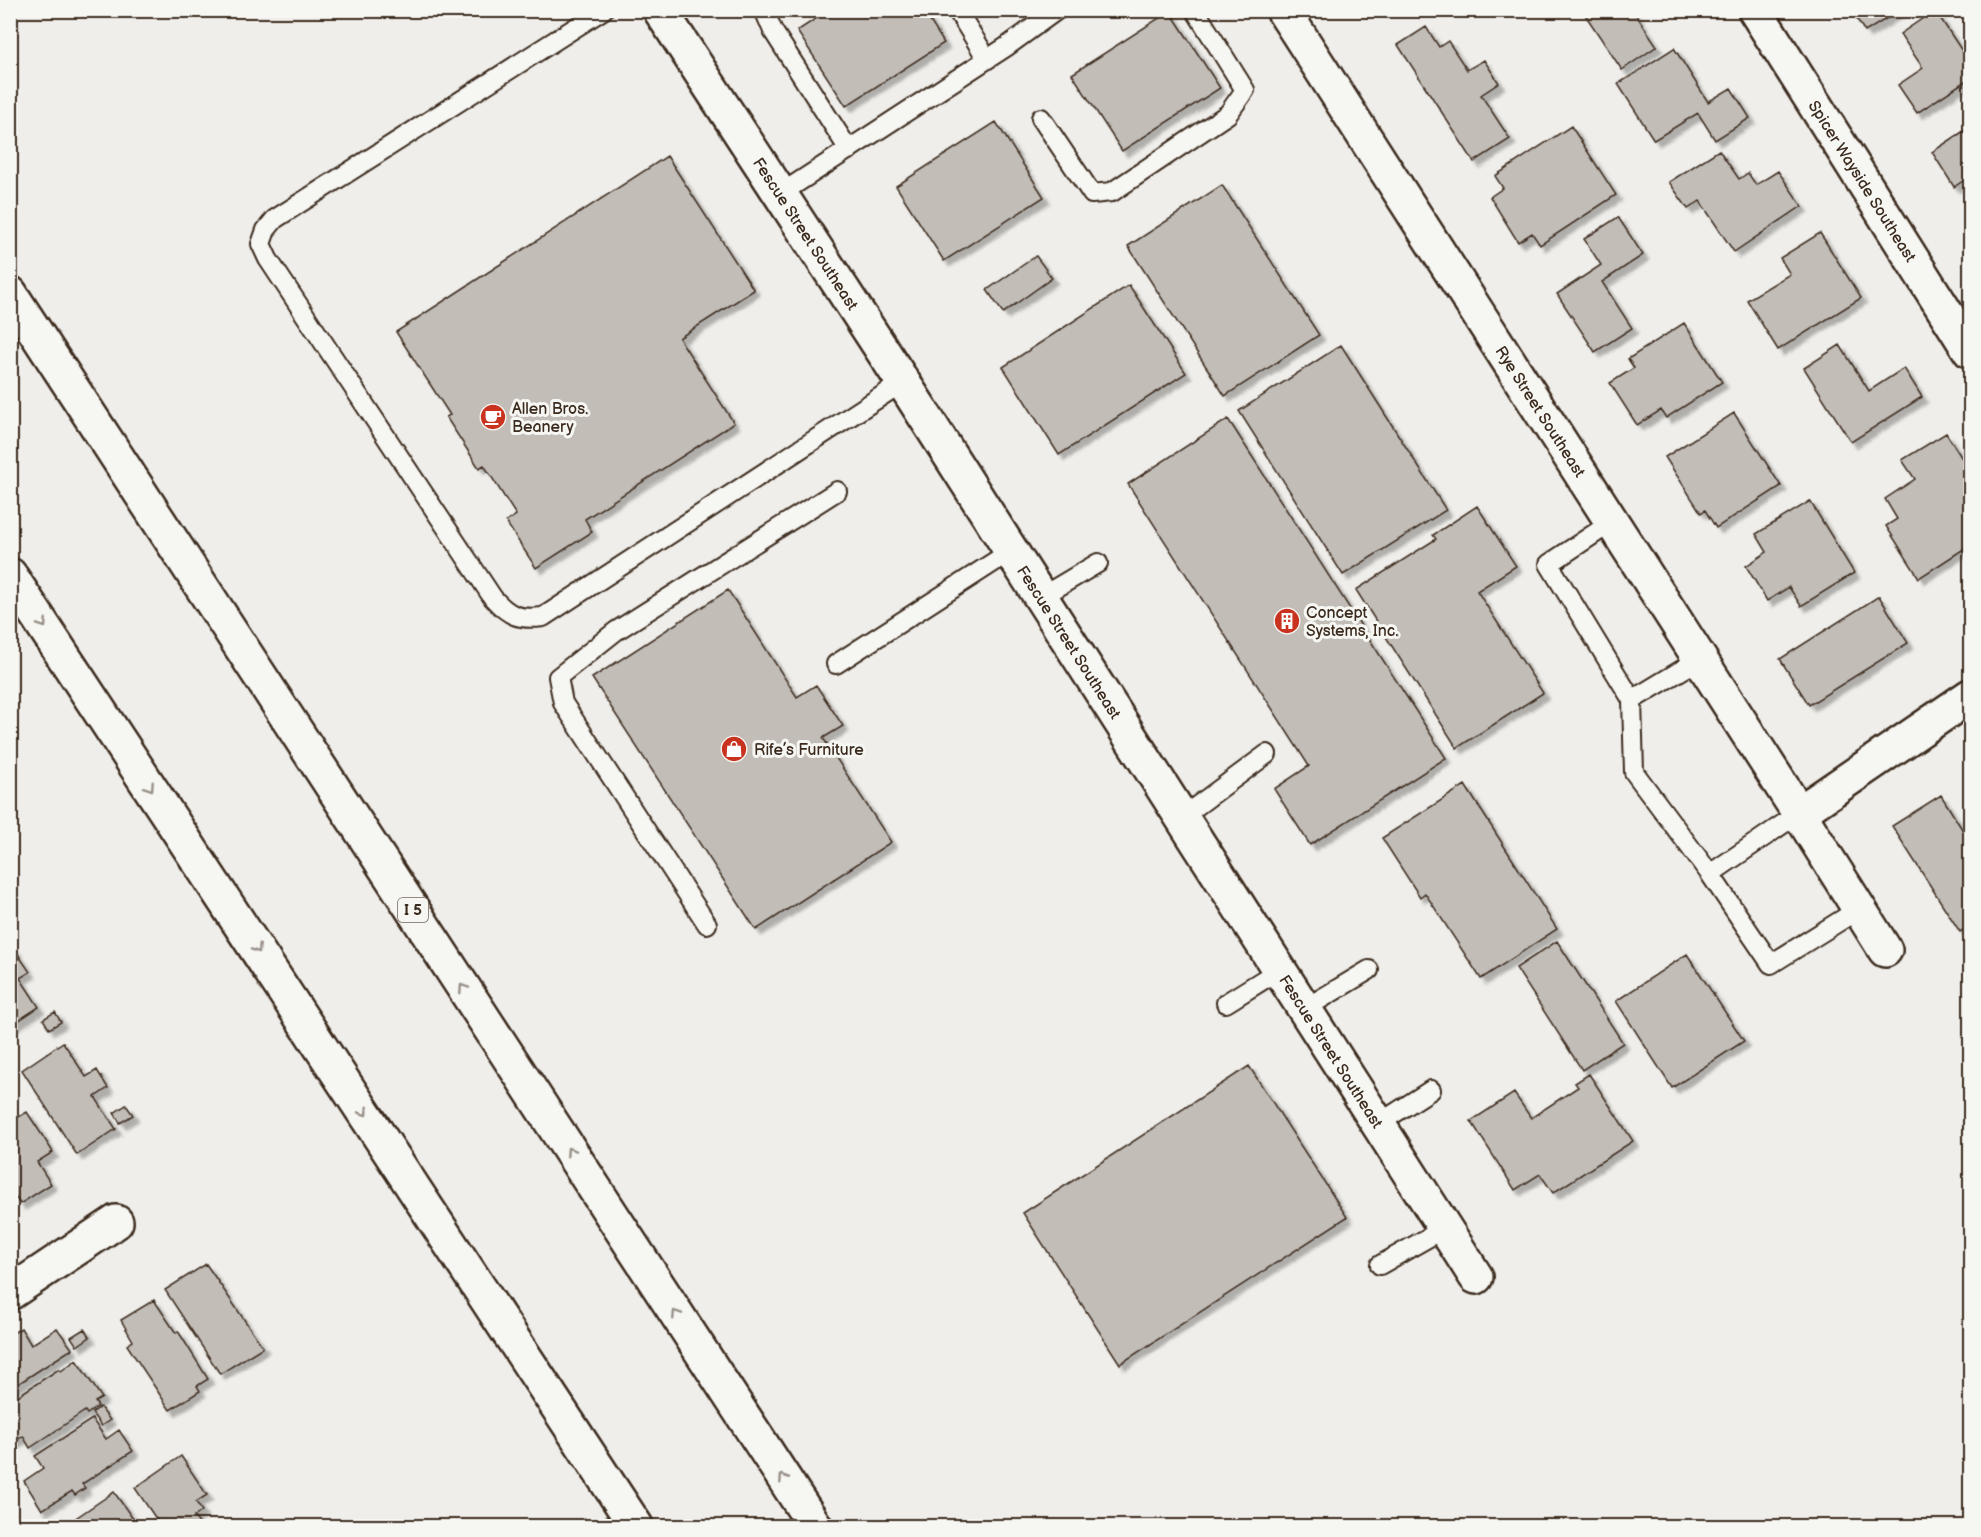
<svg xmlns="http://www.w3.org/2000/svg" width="1981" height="1537" font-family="'Balsamiq Sans',sans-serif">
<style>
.building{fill:#c2bdb7;stroke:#3b2a1e;stroke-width:1.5;filter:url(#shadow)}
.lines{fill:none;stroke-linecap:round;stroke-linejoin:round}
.lane-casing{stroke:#3b2a1e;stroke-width:22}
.street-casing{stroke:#3b2a1e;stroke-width:38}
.secondary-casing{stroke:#3b2a1e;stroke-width:38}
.highway-casing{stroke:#3b2a1e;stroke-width:38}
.lane{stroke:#f6f6f2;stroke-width:18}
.street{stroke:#f6f6f2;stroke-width:33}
.secondary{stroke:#f6f6f2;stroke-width:33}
.highway{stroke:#f6f6f2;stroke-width:33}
.oneway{stroke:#989088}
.labels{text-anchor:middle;stroke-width:6;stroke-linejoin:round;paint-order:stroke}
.shield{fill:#f6f6f2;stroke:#73675e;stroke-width:1.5}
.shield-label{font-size:15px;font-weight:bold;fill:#3b2a1e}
.street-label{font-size:16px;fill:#3b2a1e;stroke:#f6f6f2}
.poi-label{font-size:16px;fill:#3b2a1e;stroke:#f6f6f2;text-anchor:start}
</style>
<defs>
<filter id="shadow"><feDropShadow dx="5.5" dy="5.5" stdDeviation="1.5" flood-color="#0004"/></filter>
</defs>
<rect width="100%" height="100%" fill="#efeeea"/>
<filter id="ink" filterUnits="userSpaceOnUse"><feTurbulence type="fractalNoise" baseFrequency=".0167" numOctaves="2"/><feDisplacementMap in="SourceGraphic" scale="12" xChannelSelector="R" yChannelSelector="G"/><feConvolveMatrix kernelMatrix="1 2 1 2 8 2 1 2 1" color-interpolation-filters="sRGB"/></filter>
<g filter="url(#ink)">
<path class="building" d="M829 10H923L944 43 846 106 797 31Z
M1582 10H1633L1657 46 1622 70Z
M1851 10H1900L1865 32Z
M1935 10 1970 63V78L1917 113 1898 85 1923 68 1900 34Z
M1170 11 1220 88 1122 151 1072 74Z
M1426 27 1439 47 1448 41 1467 70 1484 60 1499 83 1481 95 1510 139 1474 162 1398 45Z
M1674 48 1708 102 1731 88 1750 118 1715 140 1698 113 1654 140 1618 84Z
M996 122 1044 197 944 261 896 186Z
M1571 126 1616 195 1540 245 1532 233 1518 242 1490 197 1503 188 1495 176Z
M1970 127V176L1954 187 1932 152Z
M1719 150 1739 179 1748 173 1756 185 1778 171 1802 206 1734 252 1700 201 1688 209 1669 182Z
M667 156 754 290 679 338 734 423 585 519 592 532 536 568 506 522 516 515 484 465 479 468 446 417 450 415 396 332Z
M1222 185 1319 335 1225 396 1128 246Z
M1618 217 1643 255 1602 282 1632 328 1595 352 1557 294 1601 265 1584 239Z
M1820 233 1861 298 1778 350 1747 300 1790 274 1780 258Z
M1036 256 1052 278 1003 313 987 290Z
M1129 285 1186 373 1059 455 1003 367Z
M1684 323 1722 382 1666 418 1661 410 1637 425 1610 383 1634 368 1628 359Z
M1341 345 1446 510 1343 575 1239 411Z
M1840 345 1869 391 1904 368 1922 397 1851 442 1804 368Z
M1734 413 1781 486 1716 528 1705 510 1701 513 1665 457Z
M1228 419 1446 758 1310 845 1274 789 1309 766 1128 484Z
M1946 433 1970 471V545L1919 578 1886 526 1897 519 1885 499 1915 479 1902 460Z
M1810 501 1854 573 1801 606 1789 587 1767 601 1746 566 1767 552 1756 534Z
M1477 506 1516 566 1477 591 1543 693 1457 748 1356 590 1436 539 1433 535Z
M728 590 797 697 816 685 843 726 823 738 891 842 756 930 592 678Z
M1879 596 1908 643 1809 705 1780 659Z
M1465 785 1557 929 1481 979 1425 893 1420 897 1382 838Z
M1941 795 1970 842V926L1960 932 1892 826Z
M1557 941 1623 1043 1582 1070 1516 968Z
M13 947 30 972 20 978 39 1007 10 1026V949Z
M1687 954 1744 1041 1672 1088 1616 1001Z
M55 1012 61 1022 49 1029 43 1019Z
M63 1042 86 1077 97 1070 108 1088 95 1097 116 1129 77 1155 22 1070Z
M1249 1066 1347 1217 1120 1364 1023 1213Z
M1589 1074 1633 1141 1553 1193 1540 1174 1515 1190 1471 1121 1514 1093 1531 1118 1578 1087 1575 1083Z
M126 1105 133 1115 120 1123 114 1113Z
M27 1112 53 1152 37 1162 51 1184 20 1204 10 1189V1122Z
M206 1264 263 1347 220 1374 165 1290Z
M154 1300 176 1333 178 1331 208 1379 197 1386 200 1391 170 1410 127 1345 133 1341 121 1320Z
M21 1328 31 1345 57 1328 72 1349 10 1389V1335Z
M84 1329 90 1337 77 1346 71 1337Z
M76 1360 102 1398 95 1402 98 1406 87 1414 85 1411 30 1448 23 1436 10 1445V1401L59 1369 61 1371Z
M100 1407 110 1420 101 1426 92 1413Z
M92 1419 106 1439 119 1430 133 1451 82 1484 85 1488 75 1495 72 1491 42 1510 24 1481 43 1468 35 1456Z
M181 1456 207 1495 196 1502 202 1511 194 1517 201 1526H161L135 1488Z
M114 1492 138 1526H64Z"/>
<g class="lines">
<g class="lane-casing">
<path id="lane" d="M603 10 275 219 266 230 261 244 268 259 493 598C509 616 519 620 543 617L903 382
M764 10 773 31 849 150
M957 10 987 59
M1041 118 1092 194 1112 192 1228 114 1245 90 1195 10
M780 194 1006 47 1057 10
M1612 522 1549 564 1632 700 1700 659
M1041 597 1098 563
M836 664 1011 551
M1632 700 1634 772 1710 874 1771 964 1859 909
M1182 817 1267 754
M1710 874 1799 813
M707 924 563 703 558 677 616 631 837 491
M1226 1003 1279 970
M1304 1009 1369 970
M1378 1124 1431 1090
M1380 1265 1445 1228"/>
</g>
<g class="street-casing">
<g id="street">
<path id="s1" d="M1283 10 1799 813"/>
<path id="s2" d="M1755 10 1970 351"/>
<path d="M1885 950 1799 813 1970 696"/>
<path d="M10 1293 116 1222"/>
</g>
</g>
<g class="secondary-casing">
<g id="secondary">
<path id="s3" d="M660 10 903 382 1476 1277"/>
</g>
</g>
<g class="highway-casing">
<path id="highway" d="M10 293 815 1526
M10 575 636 1526"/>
</g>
<use href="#lane" class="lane"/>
<use href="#street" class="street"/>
<use href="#secondary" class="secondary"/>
<use href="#highway" class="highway"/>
</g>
<defs><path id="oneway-chevron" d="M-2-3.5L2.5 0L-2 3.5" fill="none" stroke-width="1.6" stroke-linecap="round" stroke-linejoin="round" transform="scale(1.5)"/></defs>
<g class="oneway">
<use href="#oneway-chevron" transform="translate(43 624) rotate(57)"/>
<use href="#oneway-chevron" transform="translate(150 787) rotate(57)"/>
<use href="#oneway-chevron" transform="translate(257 949) rotate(57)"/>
<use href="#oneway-chevron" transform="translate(463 988) rotate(-123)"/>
<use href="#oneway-chevron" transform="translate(364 1112) rotate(57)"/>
<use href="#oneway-chevron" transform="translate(570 1151) rotate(-123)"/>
<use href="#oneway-chevron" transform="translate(676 1314) rotate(-123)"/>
<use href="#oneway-chevron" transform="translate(783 1478) rotate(-123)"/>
</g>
</g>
<defs>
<g id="cafe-disc" transform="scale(1.35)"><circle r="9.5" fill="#c8321e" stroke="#f6f6f2"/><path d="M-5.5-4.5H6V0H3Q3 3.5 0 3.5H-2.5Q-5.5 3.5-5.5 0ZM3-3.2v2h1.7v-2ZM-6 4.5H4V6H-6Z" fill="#fff"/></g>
<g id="building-disc" transform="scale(1.35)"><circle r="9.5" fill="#c8321e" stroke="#f6f6f2"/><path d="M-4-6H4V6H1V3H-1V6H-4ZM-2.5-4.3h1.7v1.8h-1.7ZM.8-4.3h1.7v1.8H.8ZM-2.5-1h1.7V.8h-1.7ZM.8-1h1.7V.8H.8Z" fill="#fff"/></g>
<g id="shop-disc" transform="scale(1.35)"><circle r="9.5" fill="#c8321e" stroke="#f6f6f2"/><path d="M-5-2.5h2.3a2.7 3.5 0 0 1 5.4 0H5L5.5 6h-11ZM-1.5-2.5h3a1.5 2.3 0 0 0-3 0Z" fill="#fff"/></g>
</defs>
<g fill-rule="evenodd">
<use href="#cafe-disc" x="493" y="417"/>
<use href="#building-disc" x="1287" y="621"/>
<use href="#shop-disc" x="734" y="749"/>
</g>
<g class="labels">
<rect class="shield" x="398" y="898" width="30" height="24" rx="4.5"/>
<g class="shield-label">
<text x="413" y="915">I 5</text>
</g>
<g class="street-label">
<text dy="6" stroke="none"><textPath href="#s2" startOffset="202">Spicer Wayside Southeast</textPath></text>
<text dy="6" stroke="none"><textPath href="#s3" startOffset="267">Fescue Street Southeast</textPath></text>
<text dy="6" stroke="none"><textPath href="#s1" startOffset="477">Rye Street Southeast</textPath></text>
<text dy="6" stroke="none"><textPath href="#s3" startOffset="753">Fescue Street Southeast</textPath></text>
<text dy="6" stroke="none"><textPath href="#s3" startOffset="1239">Fescue Street Southeast</textPath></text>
</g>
<g class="poi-label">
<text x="512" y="414">Allen Bros.<tspan x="512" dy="18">Beanery</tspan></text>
<text x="1306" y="618">Concept<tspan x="1306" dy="18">Systems, Inc.</tspan></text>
<text x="754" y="755">Rife’s Furniture</text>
</g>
</g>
<rect width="1981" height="1537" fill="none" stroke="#f6f6f2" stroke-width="36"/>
<rect x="18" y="18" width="1945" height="1501" fill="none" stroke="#3b2a1e" stroke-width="2" filter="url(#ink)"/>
</svg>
